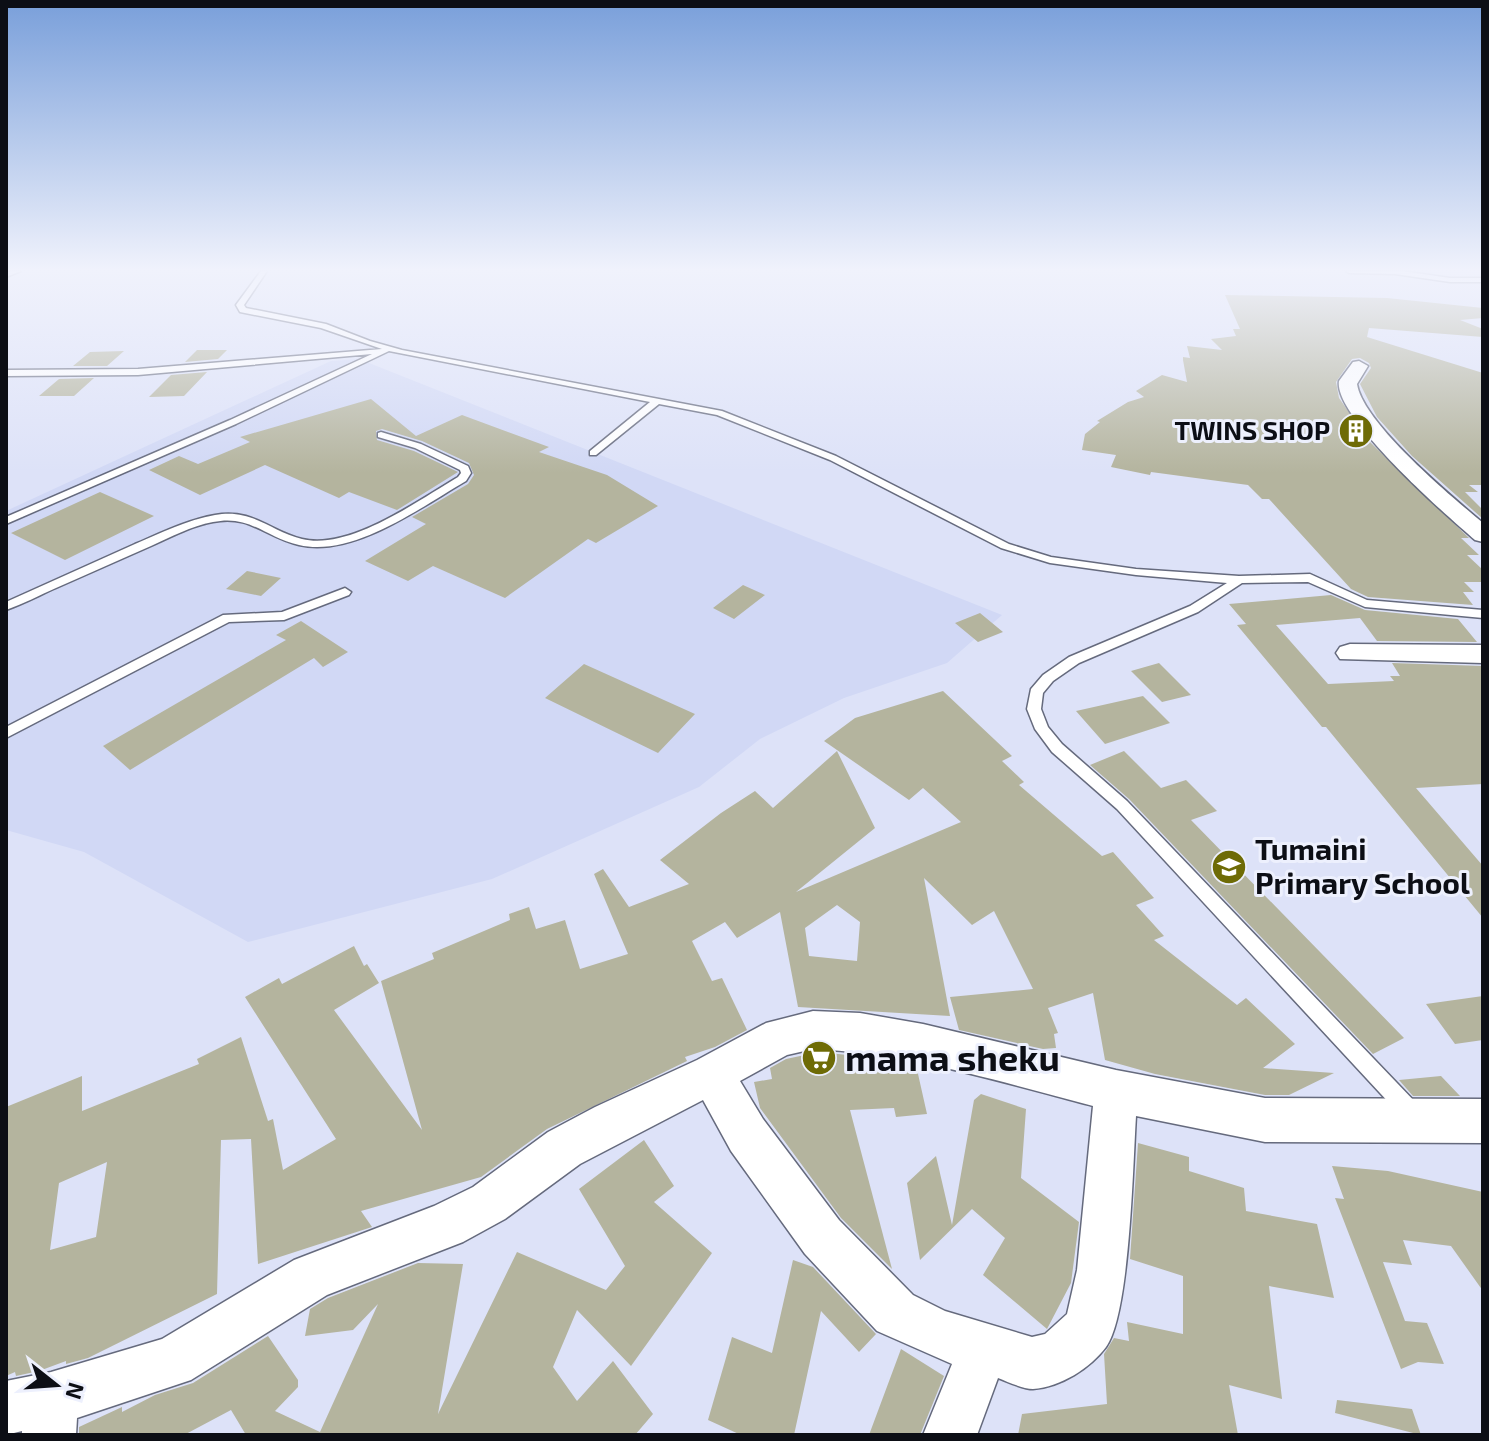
<svg xmlns="http://www.w3.org/2000/svg" width="1489" height="1441" font-family="'Exo 2',sans-serif">
<style>
.built{fill:#d1d8f5}
.building{fill:#b4b49e;fill-rule:evenodd}
.lines{fill:none;stroke-linecap:round;stroke-linejoin:round}
.lane-casing{stroke:#656a7d;stroke-width:3}
.street-casing{stroke:#656a7d;stroke-width:3}
.lane{fill:#fff;fill-rule:evenodd}
.street{fill:#fff;fill-rule:evenodd}
.labels{text-anchor:middle;stroke-width:6;stroke-linejoin:round;paint-order:stroke}
.far-poi-label{font-size:26px;font-weight:bold;fill:#0c0e15;stroke:#edf0fd;text-anchor:end}
.poi-label{font-size:30px;font-weight:bold;fill:#0c0e15;stroke:#edf0fd;text-anchor:start}
.near-poi-label{font-size:36px;font-weight:bold;fill:#0c0e15;stroke:#edf0fd;text-anchor:start}
</style>
<rect width="100%" height="100%" fill="#dde2f8"/>
<path class="built" d="M359 359 1002 615 947 663 844 698 760 739 699 787 492 879 248 942 84 852 6 830V511L331 361Z"/>
<path class="building" d="M1225 295 1387 298 1483 308V318L1460 320 1483 329V337L1369 328 1367 337 1483 373V485H1469L1478 492H1465L1483 510V519L1412 456 1377 417 1360 384 1371 368 1369 363 1360 358 1352 359 1336 382 1339 398 1370 442 1469 538H1461L1479 555H1467L1483 570V582H1464L1474 592H1463L1473 605 1368 597 1351 589 1269 499H1262L1248 485 1151 472 1150 475 1111 467 1116 455 1082 450 1085 434 1100 422 1097 421 1128 402 1144 397 1136 391 1162 375 1187 382 1183 360V357L1190 358 1187 346 1222 350 1211 339 1236 336 1233 329H1240Z
M197 350H227L218 359 185 362Z
M124 351 107 366H73L90 352Z
M207 372 184 396 149 397 171 375Z
M94 378 74 396H39L59 379Z
M371 399 416 436 462 415 549 447 539 452 607 475 658 506 596 543 588 539 505 598 433 566 408 581 365 561 426 524 412 517 468 484 474 475 469 463 422 441 382 429 376 431 377 440 414 451 458 472 397 510 349 492 339 498 265 465 200 495 149 470 179 456 198 464 250 442 240 437Z
M100 492 154 516 65 560 11 533Z
M247 571 281 578 261 596 226 589Z
M743 585 765 595 734 619 713 608Z
M1331 595 1365 610 1458 619 1477 642 1377 641 1360 618 1276 625 1328 684 1394 681 1390 676H1400L1392 663 1483 666V784L1416 788 1483 866V918L1326 727H1322L1237 625 1246 624 1229 604Z
M980 613 1003 632 978 642 955 623Z
M301 621 348 652 323 667 314 658 130 770 103 746 286 640 276 635Z
M1159 663 1191 695 1162 702 1131 671Z
M584 664 695 714 658 753 545 698Z
M943 691 1012 756 1002 761 1024 782 1019 785 1102 856 1113 852 1154 898 1136 905 1164 936 1154 940 1237 1005 1246 998 1295 1044 1263 1068 1334 1073 1289 1095H1265L1155 1074 1105 1060 1093 993 1048 1008 1058 1033 1054 1034 1056 1048 1043 1049 959 1030 950 997 1033 989 994 911 972 925 924 878 950 1016 798 1007 780 912 737 938 725 922 692 941 712 981 722 978 747 1030 715 1047 685 1057 687 1061 547 1129 481 1177 361 1211 372 1227 258 1264 251 1139 221 1140 217 1294 88 1358 66 1364V1361L39 1371 16 1376 15 1372 6 1376V1107L82 1076V1111L199 1064 197 1059 241 1037 268 1121 273 1119 283 1170 336 1139 245 997 279 978 282 984 354 946 364 966 367 964 379 983 334 1010 422 1130 381 981 434 959 432 953 510 920 509 914 529 907 536 929 565 920 580 969 628 954 594 874 603 869 629 907 689 884 660 860 721 813 755 791 773 808 837 751 875 828 796 892 961 822 923 788 909 800 824 741 855 718ZM837 905 860 922 857 961 809 956 805 928ZM107 1162 96 1237 50 1250 59 1183Z
M1143 696 1170 723 1105 744 1076 711Z
M1124 751 1161 788 1186 780 1217 811 1191 820 1404 1038 1373 1054 1129 799 1090 765Z
M1483 996V1040L1455 1044 1426 1004Z
M819 1052 857 1056 861 1070 916 1065 927 1114 896 1117 894 1108 850 1110 892 1269 841 1218 760 1108 754 1082 772 1079 770 1068 786 1059Z
M1441 1076 1460 1096H1413L1399 1080Z
M981 1094 1026 1109 1021 1178 1079 1222 1071 1283 1047 1329 983 1275 1005 1238 972 1209 920 1260 907 1183 936 1156 952 1225 974 1100Z
M644 1140 674 1186 654 1202 712 1253 631 1366 577 1310 553 1367 577 1401 613 1361 653 1414 635 1435H246L231 1410 184 1435H79V1427L122 1407V1412L155 1395 193 1383 268 1336 298 1380V1387L275 1411 320 1432 378 1304 353 1330 305 1336 310 1309 328 1298 418 1263 463 1264 438 1414 517 1252 606 1290 625 1266 579 1189Z
M1138 1143 1189 1157V1171L1244 1188 1246 1211 1317 1224 1334 1298 1269 1286 1282 1399 1229 1385 1238 1435H1018L1022 1414 1107 1404 1104 1354 1114 1338 1129 1341 1127 1322 1183 1334V1276L1130 1259Z
M1332 1166 1388 1171 1483 1192V1291L1451 1246 1403 1240 1412 1265 1383 1262 1405 1321 1427 1323 1444 1364 1418 1362 1401 1369 1335 1198 1344 1199Z
M793 1260 813 1267 876 1334 859 1352 821 1311 794 1435H741L708 1420 732 1337 772 1353Z
M901 1349 944 1376 920 1435H869Z
M1337 1400 1412 1409 1421 1435 1335 1413Z"/>
<g class="lines">
<g class="lane-casing">
<path id="lane" d="M11 271H21L6 277V273Z
M261 271H267L244 305 246 308 326 324 370 341 402 350 722 411 836 456 1009 544 1051 557 1136 569 1239 576 1310 574 1367 600 1483 610V618L1365 607 1308 582 1242 583 1198 612 1079 663 1053 681 1043 693 1041 709 1048 727 1062 744 1127 801 1419 1106 1422 1113 1419 1120 1412 1123 1405 1120 1117 809 1052 752 1035 729 1027 709 1031 689 1043 675 1069 657 1190 606 1227 583 1136 575 1050 563 1001 548 830 460 717 415 659 404 596 455H590V451L650 402 389 351 236 424 6 524V517L230 420 372 354 138 375 6 376V370L138 369 382 349 321 328 240 312 236 305Z
M1346 271H1402L1450 278H1483V282H1450L1395 274 1349 273Z
M381 432 421 444 468 466 471 473 466 481C421 507 353 558 299 545 266 538 250 514 213 522 191 526 171 537 151 546 119 560 88 574 56 588 40 595 23 604 6 610V602C49 583 92 563 135 544 161 533 187 520 215 515 252 508 270 531 302 539 349 551 419 500 458 477L461 473 460 470 415 448 378 437V433Z
M345 588 351 592 349 595 284 620 229 622 6 738V727L223 615 282 612Z"/>
</g>
<g class="street-casing">
<path id="street" d="M1359 361 1368 366 1357 384C1363 423 1451 496 1483 523V542L1475 540C1447 516 1333 416 1339 381L1353 362Z
M1350 644 1483 645V663L1340 659 1336 653 1340 647Z
M813 1011 860 1013 923 1024 1116 1070 1265 1098 1483 1099V1143L1265 1142 1136 1116C1133 1163 1130 1314 1106 1347 1090 1368 1061 1387 1033 1389 1023 1389 1008 1382 998 1378L977 1435H923L952 1364 877 1331 805 1254 731 1151 703 1100 580 1164 505 1219 463 1242 327 1295 191 1380 77 1418 76 1435H22V1431L6 1435V1381L51 1372 162 1339 294 1260 434 1206 473 1187 548 1132 595 1107 697 1060 766 1023ZM813 1049C909 1053 1001 1082 1093 1106L1077 1270 1067 1314 1045 1334 1032 1337 945 1311 913 1295 839 1220 763 1119 740 1081 787 1055Z"/>
</g>
<use href="#lane" class="lane"/>
<use href="#street" class="street"/>
</g>
<linearGradient id="sky" x2="0" y2="1"><stop stop-color="#799fda"/><stop offset="0.57" stop-color="#f0f2fc"/><stop offset="1" stop-color="#f0f2fc" stop-opacity="0"/></linearGradient>
<rect width="1489" height="473" fill="url(#sky)"/>
<defs>
<g id="building-disc" transform="scale(1.8)"><circle r="9.5" fill="#6e6b06" stroke="#edf0fd"/><path d="M-4-6H4V6H1V3H-1V6H-4ZM-2.5-4.3h1.7v1.8h-1.7ZM.8-4.3h1.7v1.8H.8ZM-2.5-1h1.7V.8h-1.7ZM.8-1h1.7V.8H.8Z" fill="#fff"/></g>
<g id="school-disc" transform="scale(1.8)"><circle r="9.5" fill="#6e6b06" stroke="#edf0fd"/><path d="M0-5L7-2L0 1L-7-2ZM-4 1L0 2.5L4 1V4Q0 6-4 4Z" fill="#fff"/></g>
<g id="supermarket-disc" transform="scale(1.8)"><circle r="9.5" fill="#6e6b06" stroke="#edf0fd"/><path d="M-6-5.5h2.5l.6 2H6L4.5 2H-2.5L-4.4-4H-6ZM-1.5 3.2a1.3 1.3 0 1 0 .1 0ZM3 3.2a1.3 1.3 0 1 0 .1 0Z" fill="#fff"/></g>
</defs>
<g fill-rule="evenodd">
<use href="#building-disc" x="1356" y="431"/>
<use href="#school-disc" x="1229" y="867"/>
<use href="#supermarket-disc" x="819" y="1058"/>
</g>
<g class="labels">
<g class="far-poi-label">
<text x="1330" y="440">TWINS SHOP</text>
</g>
<g class="poi-label">
<text x="1255" y="860">Tumaini<tspan x="1255" dy="34">Primary School</tspan></text>
</g>
<g class="near-poi-label">
<text x="845" y="1071">mama sheku</text>
</g>
</g>
<rect width="1489" height="1441" fill="none" stroke="#0c0e15" stroke-width="16"/>
<g transform="translate(56 1385) rotate(107)" stroke="#edf0fd" stroke-width="6" paint-order="stroke">
<path d="M0-6L14 30L0 20L-14 30Z" fill="#0c0e15"/>
<text y="-12" font-size="22" font-weight="bold" text-anchor="middle" fill="#0c0e15">N</text>
</g>
</svg>
